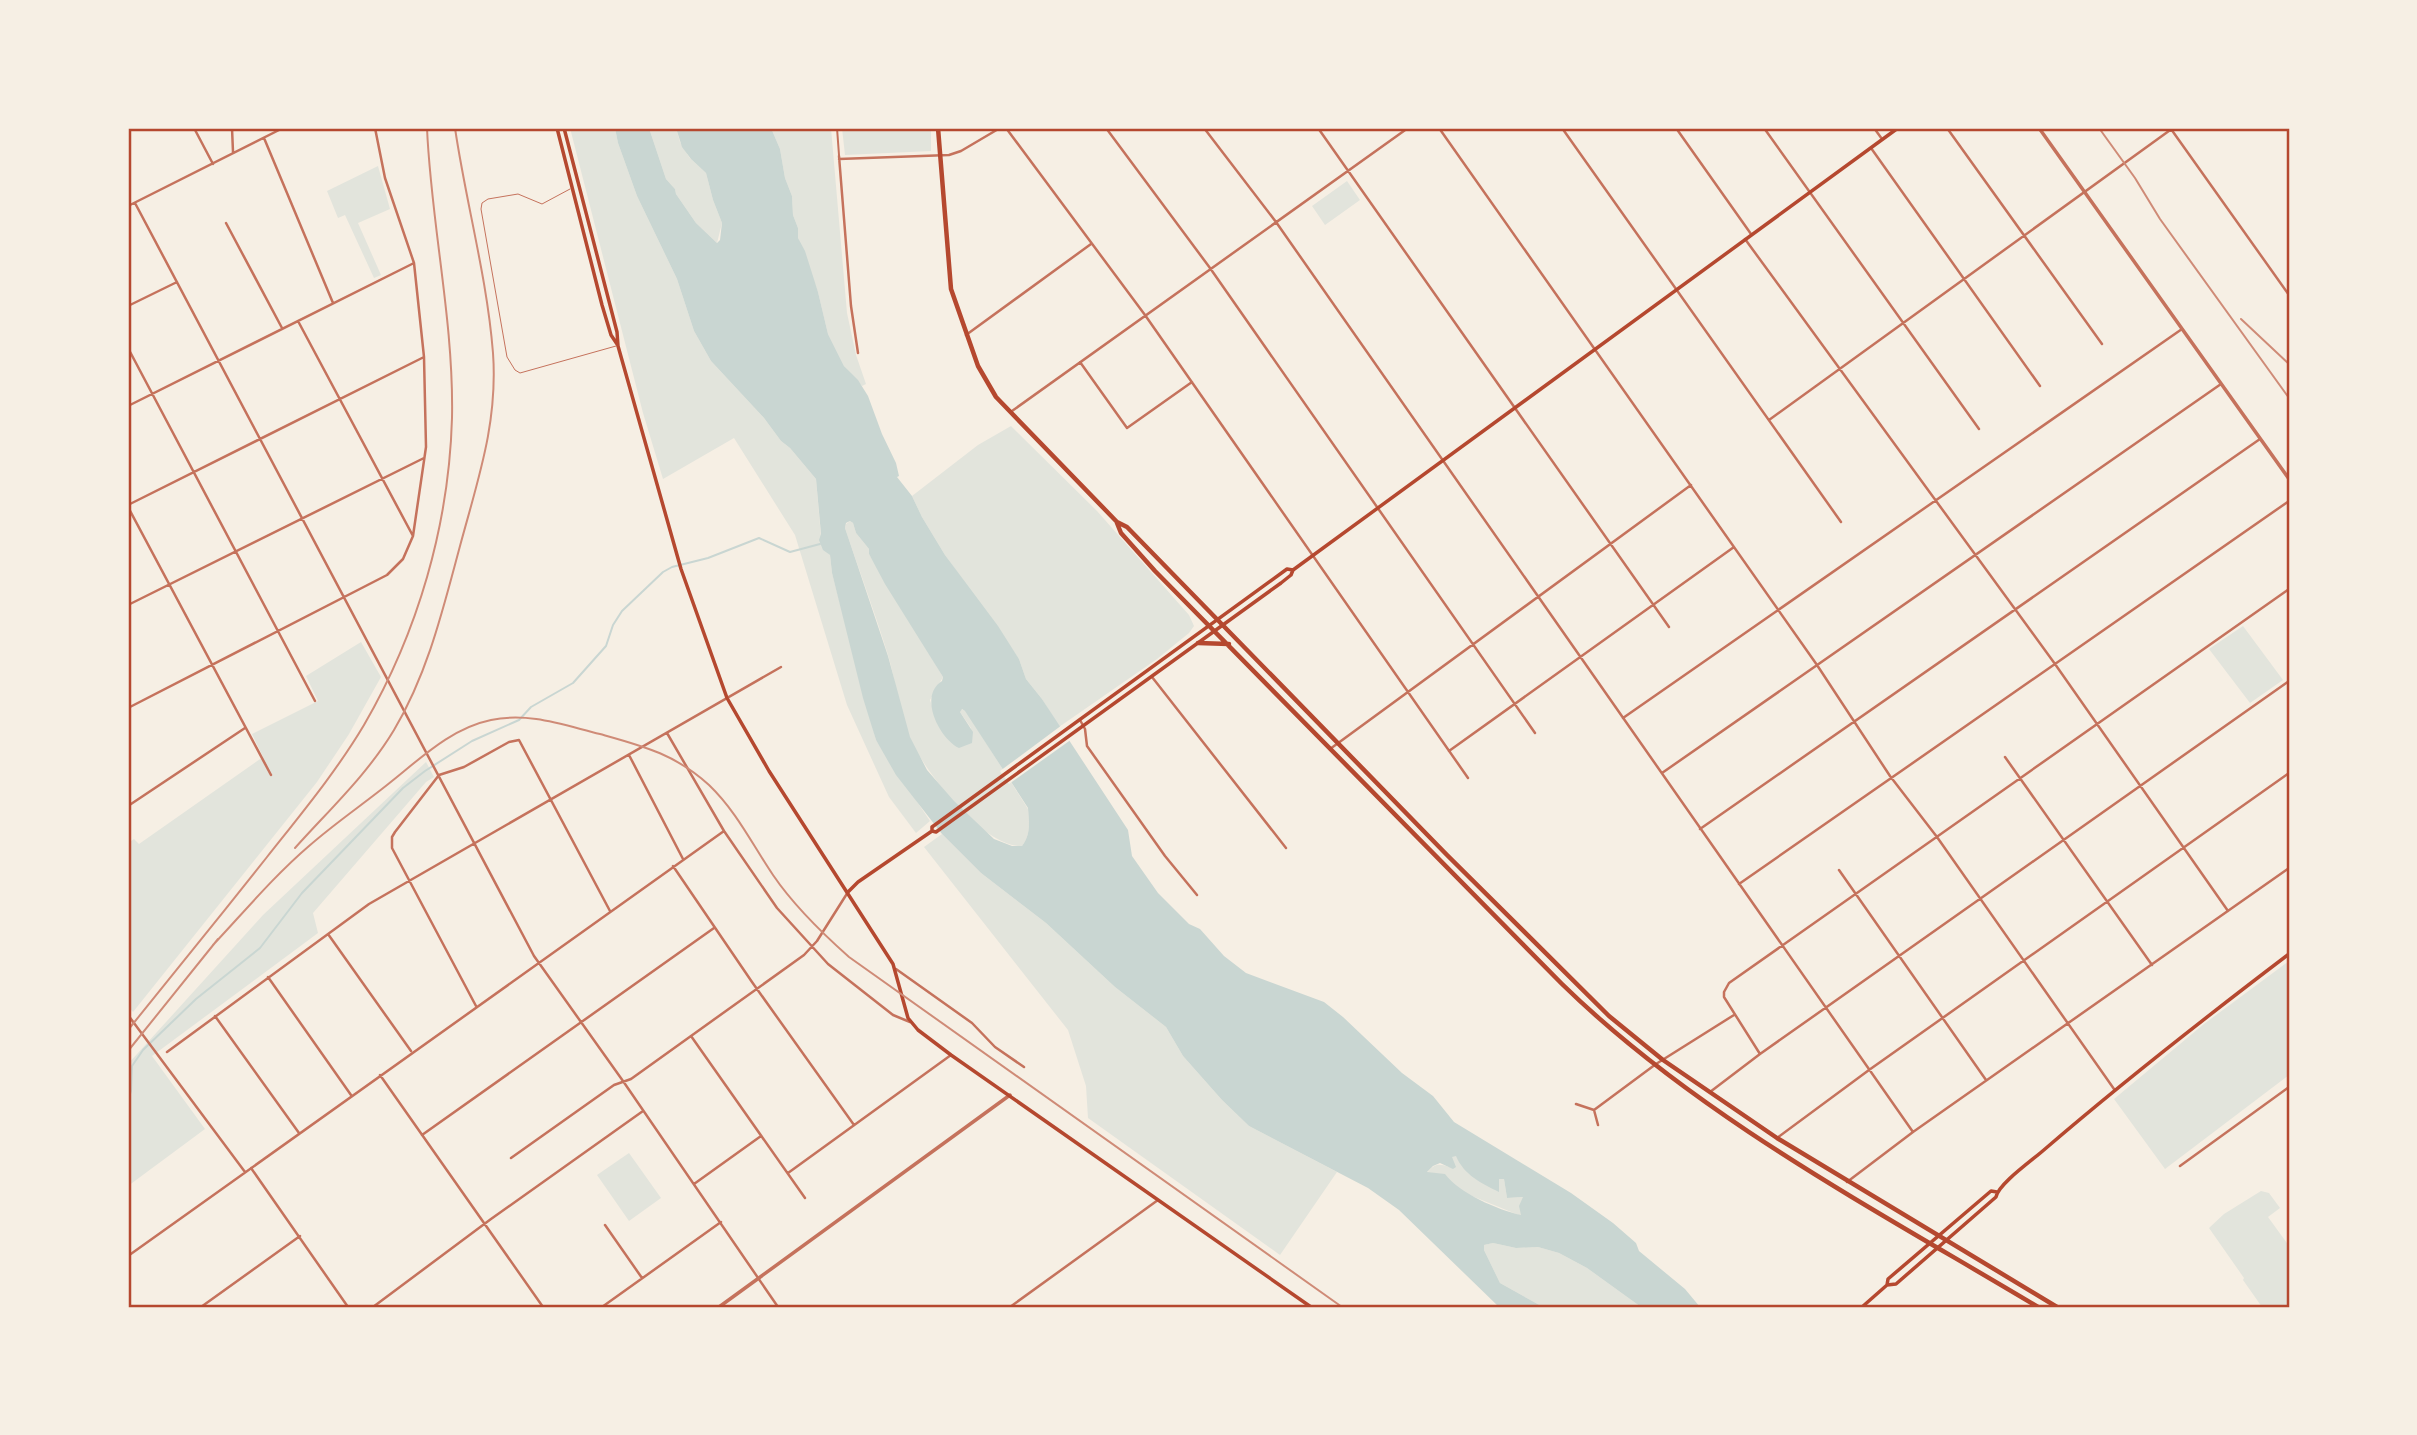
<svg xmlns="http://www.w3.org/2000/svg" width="2417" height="1435" font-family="'Source Sans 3',sans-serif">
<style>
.green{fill:#e2e4dc}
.water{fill:#c9d6d2;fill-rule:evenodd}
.pier{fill:#f6efe4}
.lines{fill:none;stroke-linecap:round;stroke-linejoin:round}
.stream{stroke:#c9d6d2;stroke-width:2}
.service{stroke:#c5725c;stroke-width:1}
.pedestrian{stroke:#c5725c;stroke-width:2}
.minor{stroke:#c5725c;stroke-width:2.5}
.tertiary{stroke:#c5725c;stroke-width:3.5}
.secondary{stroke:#b5482f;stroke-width:3.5}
.primary{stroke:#b5482f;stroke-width:4.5}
.rail{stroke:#cf8b77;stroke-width:2}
.neatline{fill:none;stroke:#b5482f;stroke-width:2.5}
</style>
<rect width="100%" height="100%" fill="#f6efe4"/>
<path class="green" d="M570 128H615L618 143 637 196 677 279 694 331 711 361 764 418 781 441 790 448 816 479 821 537 826 551 830 555 832 573 876 740 930 821 916 833 889 797 847 705 795 535 734 438 663 479 643 413Z
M649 128H676L680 142 689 157 706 173 713 200 722 223 717 243 696 223 676 194 675 189 666 179Z
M771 128H831L847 313 856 355 866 384 862 386 844 366 828 334 818 292 798 238V228L793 215 792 196 785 178 780 149Z
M842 128H931V151L845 155Z
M378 166 390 209 358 223 381 275 374 278 345 215 338 218 327 191Z
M1347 181 1360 200 1325 225 1312 206Z
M1011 426 1097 511 1189 615 1194 626 1189 633 1157 659 1059 727 1042 699 1026 679 1019 659 945 555 922 517 912 496 978 445Z
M850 521 853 523 856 533 869 549V554L943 677 930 700 938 725 972 735 971 728 960 712 961 709 966 711 1028 809C1029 823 1031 834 1022 846 984 848 924 771 910 738 899 712 896 682 888 655 875 613 859 570 845 528L846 524Z
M2243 626 2283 680 2250 703 2209 649Z
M361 642 381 677 349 734 317 782 133 1012 128 1006V843L134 839 139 844 263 757 252 734 318 701 306 676Z
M426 762 434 777 426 782 313 913 318 933 152 1056 205 1129 128 1186V1064L263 915Z
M942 834 981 873 1046 923 1115 987 1166 1027 1183 1056 1222 1100 1249 1126 1337 1172 1280 1255 1088 1118 1086 1086 1068 1030 924 847Z
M2289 961V1075L2165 1169 2114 1099 2204 1024Z
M629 1153 661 1198 629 1221 597 1175Z
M1456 1155 1504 1179 1507 1198 1524 1197 1521 1216 1467 1194 1427 1173C1434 1164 1438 1163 1449 1167L1451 1156Z
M2261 1191 2269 1193 2280 1208 2268 1217 2289 1246V1307H2262L2243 1280 2244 1278 2209 1228 2224 1214Z
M1493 1243 1516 1248 1538 1247 1559 1253 1587 1268 1641 1307H1543L1500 1283 1484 1250V1245Z"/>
<path class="water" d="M615 128H649L666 179 675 189 676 194 696 223 717 243 720 240 722 223 713 200 706 173 691 159 682 147 676 128H771L780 149 785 178 792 196 793 215 798 228V238L805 251 818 292 828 334 844 366 858 380 868 396 882 434 896 463 899 476 897 477 912 496 922 517 945 555 998 626 1019 659 1026 679 1042 699 1128 830 1132 856 1158 893 1189 924 1200 929 1224 956 1246 973 1324 1002 1343 1017 1402 1073 1433 1096 1454 1122 1571 1193 1613 1223 1636 1243 1639 1251 1685 1289 1700 1307H1641L1587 1268 1559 1253 1538 1247 1516 1248 1493 1243 1484 1245V1250L1500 1283 1543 1307H1499L1399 1210 1368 1188 1249 1126 1222 1100 1183 1056 1166 1027 1115 987 1046 923 981 873 942 834 896 775 876 740 863 698 832 573 830 555 823 550 819 540 821 534 816 479 790 448 781 441 764 418 711 361 694 331 677 279 637 196 618 143ZM850 521 853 523 856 533 869 549V554L885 584 943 677 942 681C918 696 939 738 959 748L972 743 973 732 960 712 962 709 965 711 1028 808C1029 823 1031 834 1022 846H1012L994 839 954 801 927 770 910 737 888 656 845 528 846 523ZM1456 1156C1464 1175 1481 1183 1499 1192V1179H1504L1507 1198 1523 1197 1519 1206 1521 1215C1498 1210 1459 1193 1445 1174L1427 1172 1433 1166 1440 1163 1453 1169 1456 1167 1452 1157Z"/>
<path class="pier" d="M1062 725 1072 739 1009 784 1000 771Z"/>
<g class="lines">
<path class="stream" d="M128 1100 131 1091 132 1066 143 1050 196 999 260 948 302 893 403 788 425 771 472 741 519 720 531 707 573 683 606 646 613 625 622 611 663 572 672 567 708 558 759 538 790 552 820 544"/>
<path class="service" d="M570 189 542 204 518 194 488 199 482 203 481 209 507 357 515 370 520 373 616 346"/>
<path class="pedestrian" d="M837 128 839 155"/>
<path class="minor" d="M194 128 213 164
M232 128 233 152
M1006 128 1145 315 1468 778
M1106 128 1210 268 1535 733
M1204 128 1276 222 1913 1132
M1318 128 1669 627
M1439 128 1817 665 1890 776 1937 837 2114 1089
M1562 128 1841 522
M1676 128 1751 234
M1764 128 1979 429
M1874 128 1882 139
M1947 128 2102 344
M128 129 131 128
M2171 129 2289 295
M264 138 333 303
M1871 148 2040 386
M839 156 851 306 858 353
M839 159 949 155 961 151 1000 128
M135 203 534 956 623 1081 778 1307
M128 206 283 128
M226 223 282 328
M1745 239 2055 664 2228 911
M128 306 177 282
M298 321 413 536
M966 335 1091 244
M128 348 315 701
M1080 362 1127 428 1192 382
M128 406 414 263
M1012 411 1408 128
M1769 420 2173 128
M128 505 424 357
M128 507 271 775
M128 605 424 458
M1152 677 1286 848
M128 708 387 575 403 559 413 536 426 447 424 357 414 263 385 178 375 128
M1623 718 2182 329
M1080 720 1085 729 1087 746 1165 856 1197 895
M667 733 724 831 777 908 828 964 893 1015 910 1022
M1330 749 1691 485
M1449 751 1734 547
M629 755 683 859
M2005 757 2152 965
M1662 773 2221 384
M128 806 245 728
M1700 829 2260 439
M673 866 752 982 854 1125
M1839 870 1986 1080
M1739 884 2289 501
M328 934 411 1051
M896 969 972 1023 995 1047 1024 1067
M268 977 351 1095
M476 1006 392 848V837L395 832 439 775 464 767 509 742 519 740 610 911
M128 1015 245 1172
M215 1016 299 1133
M691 1036 805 1198
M167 1052 369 904 781 667
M1760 1054 1724 997V992L1729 983 2289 589
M380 1075 543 1307
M1710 1092 1760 1054 2289 681
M1576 1104 1594 1110 1598 1125
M1594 1110 1656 1064 1734 1015
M422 1135 714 928
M1777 1138 1869 1070 2289 773
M511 1158 614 1085 631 1079 804 955 817 941 848 892
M2180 1166 2289 1087
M251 1168 348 1307
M788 1173 951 1055
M1847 1182 1913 1132 2289 868
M694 1184 761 1136
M605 1225 642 1278
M128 1256 724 831
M201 1307 300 1236
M373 1307 491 1219 643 1111
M602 1307 721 1222
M1010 1307 1158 1200"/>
<path class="tertiary" d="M2039 128 2289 479
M719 1307 1010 1095"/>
<path class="secondary" d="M557 128 602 305 611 335 617 344
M564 128 617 332 618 346 681 569 727 698 769 771 893 964 908 1018 918 1030 951 1055 1311 1307
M932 831V827L1287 569 1293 570
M848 892 858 882 932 831 936 832 1281 583 1291 575 1293 570 1898 128
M1887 1285 1896 1284 1996 1197C1998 1184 2034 1159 2045 1149 2124 1081 2206 1017 2289 954
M1862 1307 1887 1285 1888 1279 1991 1191 1997 1192"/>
<path class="primary" d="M938 128 951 289 978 366 996 397 1117 522 1127 527 1447 855 1609 1016 1663 1060 1777 1138 2057 1307
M1117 523 1121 533 1155 571 1562 984C1697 1116 1876 1210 2038 1307
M1198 643 1229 644"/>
<path class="rail" d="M2099 128 2135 178 2160 219 2289 398
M2241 319 2289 364
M295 848C329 810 367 775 394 730 428 673 443 609 460 546 478 479 498 423 493 353 487 277 466 203 455 128
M213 945C244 912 274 876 309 846 335 823 365 803 392 781 422 757 452 728 491 720 529 712 563 725 600 734 643 746 675 754 709 785 737 812 752 844 773 875 794 906 822 933 849 957L1342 1307
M128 1030C174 973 221 915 267 857 301 814 336 772 364 725 418 632 449 525 452 418 454 321 431 224 427 128
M128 1051 218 939"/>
</g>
<rect width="2417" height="1435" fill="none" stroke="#f6efe4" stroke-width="259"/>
<rect x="130" y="130" width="2158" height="1176" class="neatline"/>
</svg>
